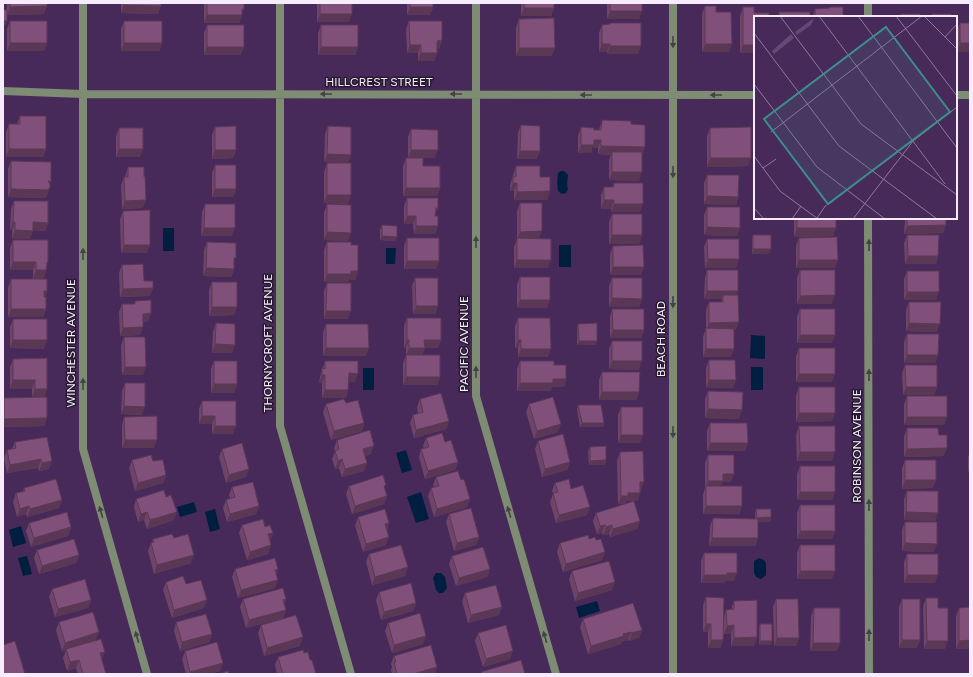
<svg xmlns="http://www.w3.org/2000/svg" width="973" height="677" font-family="Figtree,sans-serif">
<style>
.water{fill:#001e3f}
.lines{fill:none;stroke-linecap:round;stroke-linejoin:round}
.street{stroke:#7e8c73;stroke-width:8}
.wall{fill:#6e4569}
.shaded-wall{fill:#5a3855}
.building{fill:#80507a;stroke:#5a3855}
.oneway{fill:#454247}
.labels{text-anchor:middle;stroke-width:3;stroke-linejoin:round;paint-order:stroke}
.street-label{font-size:12px;fill:#f6ecfe;stroke:#271a2f}
.inset-road{fill:none;stroke:#8e789c;stroke-width:1}
.view{fill:#3d8e8b;fill-opacity:0.15;stroke:#3d8e8b;stroke-width:2}
.inset-edge{fill:none;stroke:#f6ecfe;stroke-width:2}
</style>
<rect width="100%" height="100%" fill="#482a5a"/>
<path class="water" d="M561 171H564L568 175 567 185 568 189 566 193 562 194 558 191C557 186 557 179 558 173Z
M163 228H174V251H163Z
M559 245H571V267H559Z
M386 248H396L395 264H386Z
M751 335 765 336V359L750 358Z
M751 367H763V390H751Z
M363 368H374V390H363Z
M406 450 412 470 402 473 396 453Z
M421 492 429 519 416 523 407 497Z
M194 502 197 512 180 517 177 507Z
M215 509 220 529 210 532 205 512Z
M21 526 26 543 13 547 9 530Z
M27 556 32 574 23 576 18 558Z
M759 558 764 560 766 563V575L761 579 756 577 754 573V561Z
M436 573H441L445 577 447 588 443 593H439L436 590 433 578Z
M597 601 600 611 579 618 576 607Z"/>
<g class="lines">
<path class="street" d="M83 3V449L147 674
M280 3V426L351 674
M476 3V396L556 674
M673 3V674
M868 3V17
M3 91 83 94 755 95
M956 95H970
M868 218 869 674"/>
</g>
<path class="wall" d="M7 3H47L44 14 7 15 6 25Z
M121 3H161L158 14 121 13Z
M204 3H244V9L239 23H204Z
M317 3H352L349 22H317Z
M407 3H433V7L430 15H407Z
M521 3H554V8L551 16H521Z
M607 3H642L639 19H607Z
M705 6 716 12 732 44 729 52H702V14Z
M743 7 754 13H769L740 53V16Z
M815 9 843 17H812Z
M519 19 552 56H516V27Z
M10 21 47 43 44 51H7V29Z
M124 21 162 43 159 51H121V29Z
M409 21 442 40 439 49H437V53L434 61H418V53H407L406 29Z
M610 23 638 54H607V52H599V33L602 25 609 24Z
M960 23H970L957 52V31Z
M207 25 241 55H204V33Z
M321 25 358 47 355 55H318V33Z
M20 116 46 149 43 157H6V132L9 124H17Z
M602 120 631 124 642 154 639 181 609 180V160L611 155 598 154V148H592L591 153H578V136L581 127 594 130H599Z
M521 125 537 159H517L518 133Z
M970 125V152H969V129Z
M328 126 351 155 348 163 324 162 325 134Z
M215 127 236 150 233 158 212 159V135Z
M119 128 140 157H116V136Z
M710 128 748 166 707 167V136Z
M411 129 435 158H423V166L440 188 437 196H403V166L406 158H408V137Z
M11 161 50 183V187L47 195 45 198 8 197V169Z
M327 163 348 204 324 203V172Z
M215 165 236 189 233 197H212V173Z
M516 166 540 177 550 191 547 200H514V191H510V185Z
M128 167 144 177 143 208 122 209 121 185 124 177H125Z
M707 175 738 197 736 205 704 204V183Z
M614 183 640 212H611V209H601V195L604 187H612Z
M407 198 438 208 435 216 438 226 435 234H414L413 224H404V206Z
M14 201 48 223 45 231 33 230 30 239H12V230H10L11 209Z
M520 203 540 239 548 268H514V247L517 239V211Z
M205 204 232 236H201L202 212Z
M327 204 348 241 324 240V212Z
M707 207 740 228 737 236 704 235V215Z
M123 211 147 253H121L120 219Z
M612 214 642 235 639 244H609V222Z
M794 218H836L833 236 794 237Z
M905 218H946V225L943 233 904 234Z
M382 225 395 241 380 240V230Z
M753 235 770 253 752 254V239Z
M907 235 938 256 936 264H905L904 243Z
M407 238 439 261 436 269H404V246Z
M799 238 835 268H796V246Z
M707 239 736 268H705L704 247Z
M13 240 47 266 44 278 33 279V270H10V248Z
M970 241V254H969V242Z
M207 242 234 264V269L231 277 203 276 204 250Z
M327 242 351 245 358 271 355 280 349 279 348 282H324V250Z
M613 246 641 275H610V254Z
M122 265 153 288 150 296 120 297 119 273Z
M707 270 738 291 736 295V330H734L731 357H703V337L706 328V310L709 302H721L722 299H704L705 278Z
M800 270 832 304H797V278Z
M907 271 936 300H904V279Z
M520 277 547 308H517V285Z
M415 278 438 306 435 314H413L412 286Z
M612 278 642 299 639 307H609V286Z
M11 279 47 291 45 297 46 309 43 317H8V288Z
M212 282 234 315 209 316V290Z
M327 283 348 319H324V291Z
M135 301 151 313 148 321 143 322 140 335 120 336 119 312 122 304H134Z
M909 302 937 332 906 331V310Z
M612 309 644 330 641 338H610V317Z
M800 309 832 343H797V317Z
M407 318 441 340 438 348H425L422 355 440 377 437 385H403V363L406 355V348H404V326Z
M518 318 548 357H518V348H515V326Z
M13 319 44 349 10 348V327Z
M216 323 232 353H212L213 331Z
M326 324 366 356H323V333Z
M578 324 596 345H577V328Z
M907 334 938 355 935 363H904V342Z
M124 337 143 375H122L121 346Z
M612 341 639 370 609 369V349Z
M799 348 832 382H796V356Z
M13 359 47 389 44 397H32V389H10V367Z
M709 360 733 388H706V368Z
M214 361 237 384 234 393H211V369Z
M325 361 355 382 349 381 348 390 346 398H322V383H319L320 377Z
M520 361 554 365 566 379 564 387H552L550 391H517V369Z
M905 365 937 387 934 395H903L902 373Z
M602 372 639 392 636 400H599V380Z
M125 383 142 415 121 414 122 391Z
M799 387 832 421 796 422V395Z
M708 391 739 419 705 418V399Z
M907 396 947 417 944 425H904V404Z
M4 398 47 418 44 426 3 427V400Z
M420 399 449 421 446 429 414 438 410 423 413 415 418 413 417 407Z
M202 401 233 434H212V424H199V409Z
M346 403 364 423 362 431 331 440 323 412 326 404Z
M970 403V427H969V407Z
M529 404 558 432 534 439 526 412Z
M578 405 604 423 603 427H580L577 409Z
M621 407 640 443H618V415Z
M124 417 154 448H122V425Z
M710 423 745 451H707V431Z
M799 426 832 461H797L796 435Z
M907 428 939 435 944 456 904 457V436Z
M47 437 49 469 39 471 38 468 7 473 4 458 7 450 12 449 15 442Z
M426 438 445 442 458 462 455 470 425 479 419 457 421 449 424 448 423 446Z
M337 440 371 454 365 456 367 463 364 471 342 477 339 468 335 469 332 459 335 452 334 448Z
M538 441 570 462 567 470 542 477 535 449Z
M590 447 606 460 605 465H589L588 451Z
M222 449 246 477 226 483 219 457Z
M970 451V472H968V457Z
M620 452 641 490 637 501H626L625 504H618L617 460Z
M708 455 731 482H723L721 486 742 506 739 514H703V495L705 488V463Z
M132 460 153 461 166 475 163 483 135 491 129 468Z
M905 460 933 488 902 489V468Z
M800 466 835 492 832 500H797V474Z
M436 477 467 507 434 517 428 496 431 488 434 487 433 485Z
M555 483 571 489 587 515 556 523 550 502 553 494 552 491Z
M349 486 385 490 387 496 384 504 352 514 346 494Z
M232 487 259 506 256 514 227 522 223 508 226 500 230 498 229 495Z
M24 488 62 500 59 508 27 517 26 514 17 517 13 502 16 493 23 491Z
M907 491 938 513 935 521 904 520V499Z
M136 499 174 520 147 529 144 520 138 522 134 507Z
M800 505 835 531 832 539H797V513Z
M756 509 771 517 770 522H758V538L755 546H709L710 526 713 518 755 519V513Z
M596 513 640 521 637 529 610 537 609 534 603 535 602 533 597 534 593 521Z
M449 514 479 537 476 545 454 551 446 522Z
M358 517 389 523 387 530 386 545 363 552 355 526Z
M905 522 934 552 902 551V530Z
M29 523 71 527 68 536 31 547 26 531Z
M242 525 265 527 273 533 270 541 271 545 268 554 247 560 239 533Z
M174 538 191 563 154 574 148 551 151 543 152 542 153 539Z
M589 539 596 540 605 552 602 560 563 572 557 552 560 543Z
M800 545 832 579H797V553Z
M37 550 79 555 76 563 39 574 34 558Z
M704 553 734 581H725L724 583H701V561Z
M369 554 405 576 372 585 366 562Z
M907 554 935 583H904V562Z
M452 556 490 569 487 577 456 586 449 564Z
M235 569H278L276 574 275 588 238 598 232 577Z
M572 571 612 590 575 601 569 579Z
M166 582 186 584 204 608 172 618 163 590Z
M52 589 91 600 88 608 55 617 49 597Z
M379 592 416 603 413 611 381 620 376 600Z
M465 593 502 607 499 615 468 623 462 601Z
M706 597 724 617 726 610H731L734 601 757 637 754 646H731V634H724L723 640 720 648H708V632H703V605Z
M926 598 938 608 945 649H924L923 606Z
M243 599 284 605 286 610 283 618 300 646 264 656 258 633 261 625 279 619 246 628 240 607Z
M776 599 799 638 796 646H774L773 607Z
M902 599 917 648H899V607Z
M970 607V649H956V616L959 608Z
M814 608 837 651H810L811 616Z
M583 619 642 630 639 638 629 641 628 640 621 642V644L588 654 580 627Z
M59 622 96 640 106 674H78L76 668 67 671 63 658 66 650 62 651 56 630Z
M176 622 212 634 209 642 180 651 174 631Z
M388 623 423 644 392 653 385 631Z
M760 624 771 645H759V628Z
M478 633 510 659 483 667 475 641Z
M185 651 223 663 220 671 208 674H186L182 659Z
M304 653 310 660 316 674H277L275 665 278 657Z
M394 656 435 674H392L391 670 392 667 391 664Z"/>
<path class="shaded-wall" d="M124 5 161 6 158 14 121 13Z
M47 6 44 14 7 15 10 7Z
M410 7H433L430 15H407Z
M524 8H554L551 16H521Z
M244 9 239 23H204L207 15Z
M610 11H642L639 19H607Z
M320 14H352L349 22H317Z
M3 21H7L6 25H3Z
M442 40 439 49H434L437 41Z
M10 43H47L44 51H7Z
M124 43H162L159 51H121Z
M960 43H970V52H957Z
M602 44H610L607 52H599Z
M705 44H732L729 52H702Z
M410 45H421L418 53H407Z
M743 45H755V53H740Z
M610 46H641L638 54H607Z
M207 47H244L241 55H204Z
M321 47H358L355 55H318Z
M519 48H555L552 56H516Z
M421 53H437L434 61H418Z
M594 140H601L598 148H592L591 153H578L581 145Z
M601 146 645 147 642 155 612 152 611 155 598 154Z
M9 149H46L43 157H6Z
M119 149H143L140 157H116Z
M215 150H236L233 158 212 159Z
M411 150H438L435 158H408Z
M520 151H540L537 159H517Z
M327 154 351 155 348 163 324 162Z
M710 158H751L748 166 707 167Z
M612 172H642L639 181 609 180Z
M48 181 51 182 48 189 50 187 47 195 45 198 8 197 11 189Z
M513 183H517L514 191H510Z
M406 188H440L437 196H403Z
M215 189H236L233 197H212Z
M550 191 547 200H514L517 192Z
M327 195H351L348 204 324 203Z
M707 196 738 197 736 205 704 204Z
M146 200 143 208 122 209 125 201Z
M604 200H614L611 209H601Z
M614 204H643L640 212H611Z
M436 208H438L435 216Z
M407 216H416L413 224H404Z
M13 222H15L12 230H10Z
M33 222 48 223 45 231 30 230Z
M946 225 943 233 904 234 907 226Z
M416 226H438L435 234H414Z
M707 227 740 228 737 236 704 235Z
M204 228H235L232 236H201Z
M797 228H836L833 236 794 237Z
M15 230 33 231 30 239H12Z
M542 231 539 239 517 240 520 232Z
M327 232 351 233 348 241 324 240Z
M612 235H642L639 244H609Z
M382 236 397 237 395 241 380 240Z
M124 245H150L147 253H121Z
M753 249H771L770 253 752 254Z
M908 256H938L936 264H905Z
M708 259H739L736 268H705Z
M517 260H551L548 268H514Z
M799 260H838L835 268H796Z
M407 261H439L436 269H404Z
M13 262H36L33 270H10Z
M613 267H644L641 275H610Z
M206 268 234 269 231 277 203 276Z
M36 270H46L44 278 33 279Z
M351 271H358L355 280 349 279 348 282H324L327 274Z
M153 288 150 296 120 297 123 289Z
M44 291H47L44 300Z
M707 291H738L735 299 723 295 722 299H704Z
M907 292H939L936 300H904Z
M835 295 832 304H797L800 296Z
M612 298 642 299 639 307H609Z
M520 300H550L547 308H517Z
M416 306H438L435 314H413Z
M212 307H237L234 315 209 316Z
M11 309H46L43 317H8Z
M326 311H351L348 319H324Z
M151 313 148 321 140 322 143 314Z
M739 322 736 330 706 331 709 323Z
M909 323 940 324 937 332 906 331Z
M143 327 140 335 120 336 123 328Z
M613 330H644L641 338H610Z
M800 335H835L832 343H797Z
M13 340H47L44 349 10 348Z
M407 340H409L406 348H404Z
M424 340H441L438 348H425L422 356H406L409 348Z
M518 340H521L518 348H515Z
M579 341H597L596 345H577Z
M215 344 235 345 232 353H212Z
M326 348H369L366 356H323Z
M521 349H551L548 357H518Z
M706 349H734L731 357H703Z
M907 355H938L935 363H904Z
M612 361H642L639 370 609 369Z
M125 367H146L143 375H122Z
M349 373 358 374 355 382 346 381Z
M799 374H835L832 382H796Z
M322 375H325L322 383H319Z
M406 377H440L437 385H403Z
M553 379H566L564 387H552L550 391H517L520 383Z
M13 380H35L32 389H10Z
M709 380H736L733 388H706Z
M214 384H237L234 393H211Z
M906 387H937L934 395H903Z
M35 389H47L44 397H32Z
M325 390H348L346 398H322Z
M602 392H639L636 400H599Z
M124 406 145 407 142 415 121 414Z
M708 409 742 410 739 419 705 418Z
M799 413H835L832 421 796 422Z
M202 416H215L212 424H199Z
M907 417H947L944 425H904Z
M47 418 44 426 3 427V421L4 419Z
M449 421 446 429 414 438 416 430Z
M364 423 362 431 331 440 334 431Z
M582 423H604L603 427H580Z
M561 424 558 432 534 439 537 431Z
M215 426H236L233 434H212Z
M621 435H643L640 443H618Z
M125 440H157L154 448H122Z
M710 443H748L745 451H707Z
M374 446 371 454 360 457 363 449Z
M947 448 944 456 904 457 907 449Z
M800 452H835L832 461H797Z
M41 459 38 468 7 473 10 465Z
M342 459 339 468 335 469 338 461Z
M606 460 605 465H589L590 461Z
M52 461 49 469 39 471 42 463Z
M458 462 455 470 425 479 428 471Z
M570 462 567 470 542 477 545 469Z
M367 463 364 471 342 477 345 469Z
M970 466V472H968Z
M249 469 246 477 226 483 229 475Z
M723 474H734L731 482H723L720 489 706 488 708 481Z
M166 475 163 483 135 491 138 483Z
M905 480H936L933 488 902 489Z
M640 482H644L641 490H637Z
M800 492H835L832 500H797Z
M628 493H640L637 501H626L625 504H618L621 496Z
M387 496 384 504 352 514 355 506Z
M470 499 467 507 434 517 437 509Z
M62 500 59 508 27 517 30 509Z
M29 506 26 514 17 517 20 509Z
M259 506 256 514 227 522 230 514Z
M706 506H742L739 514H703Z
M590 507 587 515 556 523 559 515Z
M147 512 144 520 138 522 141 514Z
M177 512 174 520 147 529 150 520Z
M906 512 938 513 935 521 904 520Z
M771 517 770 522H755L757 518Z
M640 521 637 529 610 537 613 529Z
M389 523 386 531 385 524Z
M605 525 602 533 597 534 600 526Z
M612 525 609 534 603 535 606 527Z
M71 527 68 536 31 547 34 538Z
M800 531H835L832 539H797Z
M273 533 270 541 268 534Z
M389 537 386 545 363 552 366 544Z
M479 537 476 545 454 551 457 543Z
M712 538H758L755 546H709Z
M905 543 937 544 934 552 902 551Z
M271 545 268 554 247 560 250 552Z
M605 552 602 560 563 572 566 564Z
M79 555 76 563 39 574 42 566Z
M194 555 191 563 154 574 157 565Z
M408 567 405 576 372 585 375 577Z
M278 569 275 577V570Z
M490 569 487 577 456 586 459 578Z
M800 571H835L832 579H797Z
M727 573H737L734 581H725L724 583H701L704 575Z
M907 575H938L935 583H904Z
M278 580 275 588 238 598 241 590Z
M615 582 612 590 575 601 578 593Z
M286 599 283 608V600Z
M91 600 88 608 55 617 58 609Z
M207 600 204 608 172 618 174 610Z
M416 603 413 611 381 620 384 612Z
M502 607 499 615 468 623 471 615Z
M286 610 283 618 246 628 249 620Z
M706 624H711L708 632H703Z
M734 625 731 634H724L727 626Z
M642 630 639 638 629 641 632 633Z
M99 632 96 640 62 651 65 643Z
M631 632 628 640 621 642V644L588 654 591 646Z
M212 634 209 642 180 651 182 642Z
M426 636 423 644 392 653 394 645Z
M303 637 300 646 264 656 267 648Z
M757 637 754 646H731L734 638Z
M777 638H799L796 646H774Z
M711 640H723L720 648H708Z
M902 640H920L917 648H899Z
M970 640V649H956L959 641Z
M760 641H772L771 645H759Z
M927 641H948L945 649H924Z
M813 643H840L837 651H810Z
M513 651 510 659 483 667 486 659Z
M105 652 102 660 100 653Z
M79 660 76 668 67 671 70 662Z
M223 663 220 671 208 674H190V672Z
M437 667 435 674H413Z"/>
<path class="building" d="M10 3H47V6L10 7Z
M124 3H161V6L124 5Z
M207 3H244V9H242V15H207Z
M320 3H352V14H320Z
M410 3H433V7H410Z
M524 3H554V8H524Z
M610 3H642V11H610Z
M705 6H716V12H731L732 44H705Z
M743 7H754V13H769V17H755V45H743Z
M830 7H843V17H815V9L830 8Z
M3 10H7V21H3Z
M779 12H810V17H779Z
M901 14H920V17H901Z
M932 14H951V17H932Z
M554 18 555 48H519V19Z
M10 21H47V43H10Z
M124 21H162V43H124Z
M409 21H442V40L437 41V53H421V45H410Z
M610 23H641V46H610V44H602V25L610 24Z
M960 23H970V43H960Z
M207 25H244V47H207Z
M321 25H358V47H321Z
M20 116H46V149H9V124H20Z
M602 120 631 121V124L645 125V147L601 146V140H594V145H581V127L594 128V130H601Z
M521 125 540 126V151H520Z
M236 126V150H215V127Z
M328 126 351 127V155L327 154Z
M751 127V158H710V128Z
M119 128H143V149H119Z
M411 129 438 130V150H411Z
M612 152H642V172H612Z
M406 158H423V166H440V188H406Z
M11 161 51 162V182L48 181 50 184V187L48 190 11 189Z
M327 163H351V195H327Z
M215 165H236V189H215Z
M516 166H540V177H550V191L517 192V183H513V177H516Z
M128 167H144V177L145 176 146 200 125 201 124 177H128Z
M707 175H739L738 197 707 196Z
M614 183H643V204H614V200H604V187H614Z
M407 198H438V208H436L435 216H438V226H416V216H407Z
M14 201H48V223L33 222V231L15 230V222H13Z
M520 203H542V231L520 232Z
M205 204H235V228H204Z
M327 204 351 205V233L327 232Z
M707 207H740V228L707 227Z
M150 210V245H124L123 211Z
M612 214H642V235H612Z
M797 218H836V228H797Z
M907 218H946V225L907 226Z
M382 225 397 226V237L382 236Z
M753 235H771V249H753Z
M907 235H939L938 256H908Z
M837 237 838 260H799V238Z
M407 238H439V261H407Z
M517 238 551 239V260H517Z
M707 239H739V259H708Z
M13 240H48V262H47L46 270H36V262H13Z
M207 242 236 243V258H234V269L206 268Z
M327 242H351V245H358V271H351V274H327Z
M643 245 644 267H613V246Z
M143 264 144 281H153V288L123 289 122 265Z
M707 270H738V291H707Z
M800 270H835V295L800 296Z
M907 271H939V292H907Z
M520 277H550V300H520Z
M415 278H438V306H416Z
M612 278H642V299L612 298Z
M11 279H47V291H44V297H46V309H11Z
M212 282H237V307H212Z
M327 283H351V311H326Z
M723 295H738L739 322 709 323V302H723Z
M151 300V313L143 314V327L123 328 122 304H135V301Z
M909 302H941L940 324 909 323Z
M612 309H644V330H613Z
M800 309H835V335H800Z
M407 318H441V340H424L425 348H409V340H407Z
M518 318H550L551 349H521V340H518Z
M13 319H47V340H13Z
M216 323 235 324V345L215 344Z
M597 323V341H579L578 324Z
M326 324H368L369 348H326Z
M706 328 734 329V349H706Z
M907 334H939L938 355H907Z
M124 337H145L146 367H125Z
M612 341H642V361H612Z
M799 348H835V374H799Z
M406 355H440V377H406Z
M47 358V389H35V380H13V359Z
M709 360H735L736 380H709Z
M214 361H237V384H214Z
M325 361H358V374L349 373 348 390H325V375H322V368L325 369Z
M520 361H554V365H566V379H553V383H520Z
M905 365H937V387H906Z
M602 372H640L639 392H602Z
M125 383H145V407L124 406Z
M799 387H835V413H799Z
M708 391 743 392 742 410 708 409Z
M441 393 449 421 416 430 413 415 423 412 420 399Z
M907 396H947V417H907Z
M47 397V418L4 419V398Z
M553 397 561 424 537 431 529 404Z
M344 399 346 403 358 400 364 423 334 431 326 404Z
M202 401H236V426H215V416H202Z
M578 405H601L604 423H582Z
M621 407H643V435H621Z
M157 416V440H125L124 417Z
M710 423H747L748 443H710Z
M799 426H835V452H800Z
M907 428H938L939 435H947V448L907 449Z
M370 430 374 446 363 449 367 463 345 469 342 459 338 461 335 451 339 449 337 440Z
M442 433 445 442 451 440 458 462 428 471 421 449 429 447 426 438Z
M563 434 570 462 545 469 538 441Z
M47 437 52 461 42 463 41 459 10 465 7 450 16 448 15 442Z
M242 443 249 469 229 475 222 449Z
M606 446V460L590 461V447Z
M643 451 644 482H640V493H628V496H621L620 452Z
M151 455 153 461 160 460H163L166 475 138 483 132 460Z
M708 455H734V474H723V481H708Z
M905 460H936V480H905Z
M800 466H835V492H800Z
M458 471 461 480 464 479 470 499 437 509 431 488 439 486 436 477Z
M383 475 386 485 384 486 387 496 355 506 349 486Z
M56 479 62 500 30 509 29 506 20 509 16 493 25 491 24 488Z
M569 479 571 489 583 485 590 507 559 515 553 493 558 492 555 483Z
M253 482 259 506 230 514 226 500 235 497 232 487Z
M706 486H742V506H706Z
M164 490 166 497 171 495 177 512 150 520 147 512 141 514 136 499Z
M907 491H938V513L906 512Z
M634 501 640 521 613 529 612 525 606 527 605 525 600 526 596 513Z
M800 505H835V531H800Z
M471 508 479 537 457 543 449 514Z
M385 509 389 523 385 524 389 537 366 544 358 517Z
M756 509H771V517L757 518Z
M67 512 71 527 34 538 29 523Z
M713 518 758 519V538H712Z
M263 519 265 527 270 525 273 533 268 534 271 545 250 552 242 525Z
M905 522H937V544L905 543Z
M172 534 174 538 188 534 194 555 157 565 151 543 154 542 153 539Z
M588 535 589 539 595 537 596 540 601 539 605 552 566 564 560 543Z
M74 539 79 555 42 566 37 550Z
M401 545 408 567 375 577 369 554Z
M800 545H835V571H800Z
M483 547 490 569 459 578 452 556Z
M704 553H737V573H727V575H704Z
M907 554H938V575H907Z
M275 558 278 569 275 570 278 580 241 590 235 569Z
M609 561 615 582 578 593 572 571Z
M183 576 186 584 201 580 207 600 174 610 166 582Z
M85 579 91 600 58 609 52 589Z
M411 583 416 603 384 612 379 592Z
M496 585 502 607 471 615 465 593Z
M283 588 286 599 283 600 286 610 249 620 243 599Z
M706 597 724 598 723 640H711V624H706Z
M926 598H938V608H948V641H927Z
M776 599H798L799 638H777Z
M902 599H920V640H902Z
M757 600V637L734 638V625L727 626 726 610 734 609V601Z
M633 603 642 630 632 633 631 632 623 634 624 636 591 646 583 619Z
M970 607V640L959 641V608Z
M814 608H840V643H813Z
M93 612 99 632 65 643 59 622Z
M420 613 426 636 394 645 388 623Z
M206 614 212 634 182 642 176 622Z
M296 615 303 637 267 648 261 625Z
M760 624H772V641H760Z
M506 625 513 651 486 659 478 633Z
M101 639 105 652 100 653 106 674H83L79 660 70 662 66 649Z
M15 641 25 674H3V645Z
M217 642 223 663 190 672 185 651Z
M431 645 437 667 413 674H397L394 662H396L394 656Z
M303 650 304 653 308 652 310 660H312L316 674H283L278 657Z
M521 660 525 674H482L481 672Z
M228 671 229 674H218Z"/>
<defs><path id="oneway-solid" d="M-6-.8H1V-3.2L6.5 0L1 3.2V.8H-6Z"/></defs>
<g class="oneway">
<use href="#oneway-solid" transform="translate(673 42) rotate(90)"/>
<use href="#oneway-solid" transform="translate(326 94) rotate(-180)"/>
<use href="#oneway-solid" transform="translate(456 94) rotate(-180)"/>
<use href="#oneway-solid" transform="translate(586 95) rotate(-180)"/>
<use href="#oneway-solid" transform="translate(716 95) rotate(180)"/>
<use href="#oneway-solid" transform="translate(673 172) rotate(90)"/>
<use href="#oneway-solid" transform="translate(476 242) rotate(-90)"/>
<use href="#oneway-solid" transform="translate(869 245) rotate(-90)"/>
<use href="#oneway-solid" transform="translate(83 254) rotate(-90)"/>
<use href="#oneway-solid" transform="translate(673 302) rotate(90)"/>
<use href="#oneway-solid" transform="translate(476 372) rotate(-90)"/>
<use href="#oneway-solid" transform="translate(869 375) rotate(-90)"/>
<use href="#oneway-solid" transform="translate(83 384) rotate(-90)"/>
<use href="#oneway-solid" transform="translate(673 432) rotate(90)"/>
<use href="#oneway-solid" transform="translate(869 505) rotate(-90)"/>
<use href="#oneway-solid" transform="translate(101 512) rotate(-106)"/>
<use href="#oneway-solid" transform="translate(509 512) rotate(-106)"/>
<use href="#oneway-solid" transform="translate(869 635) rotate(-90)"/>
<use href="#oneway-solid" transform="translate(137 637) rotate(-106)"/>
<use href="#oneway-solid" transform="translate(545 637) rotate(-106)"/>
</g>
<g class="labels">
<g class="street-label">
<text x="379" y="86">HILLCREST STREET</text>
<text transform="translate(661 339) rotate(-90)" y="4">BEACH ROAD</text>
<text transform="translate(71 343) rotate(-90)" y="4">WINCHESTER AVENUE</text>
<text transform="translate(268 343) rotate(-90)" y="4">THORNYCROFT AVENUE</text>
<text transform="translate(464 344) rotate(-90)" y="4">PACIFIC AVENUE</text>
<text transform="translate(857 446) rotate(-90)" y="4">ROBINSON AVENUE</text>
</g>
</g>
<g transform="translate(754 16)">
<rect width="203" height="203" fill="#482a5a"/>
<path d="M60 2 57 9 43 19 41 16ZM37 18 40 22 20 38 18 35Z" fill="#654778"/>
<path class="inset-road" d="M26 0 107 108 203 179M65 0 191 168M104 0 203 132M142 0 203 80M170 0 203 33M0 17 85 130 183 203M191 21 203 8M0 68 63 151 131 203M17 116 168 0M0 140 26 175 64 203M9 152 22 143M0 192 10 203M63 202 72 189M38 203 47 190M99 203 159 125 203 91"/>
<path class="view" d="M132 11 196 96 74 188 10 103Z"/>
<rect width="203" height="203" class="inset-edge"/>
</g>
<rect width="973" height="677" fill="none" stroke="#f6ecfe" stroke-width="8"/>
</svg>
